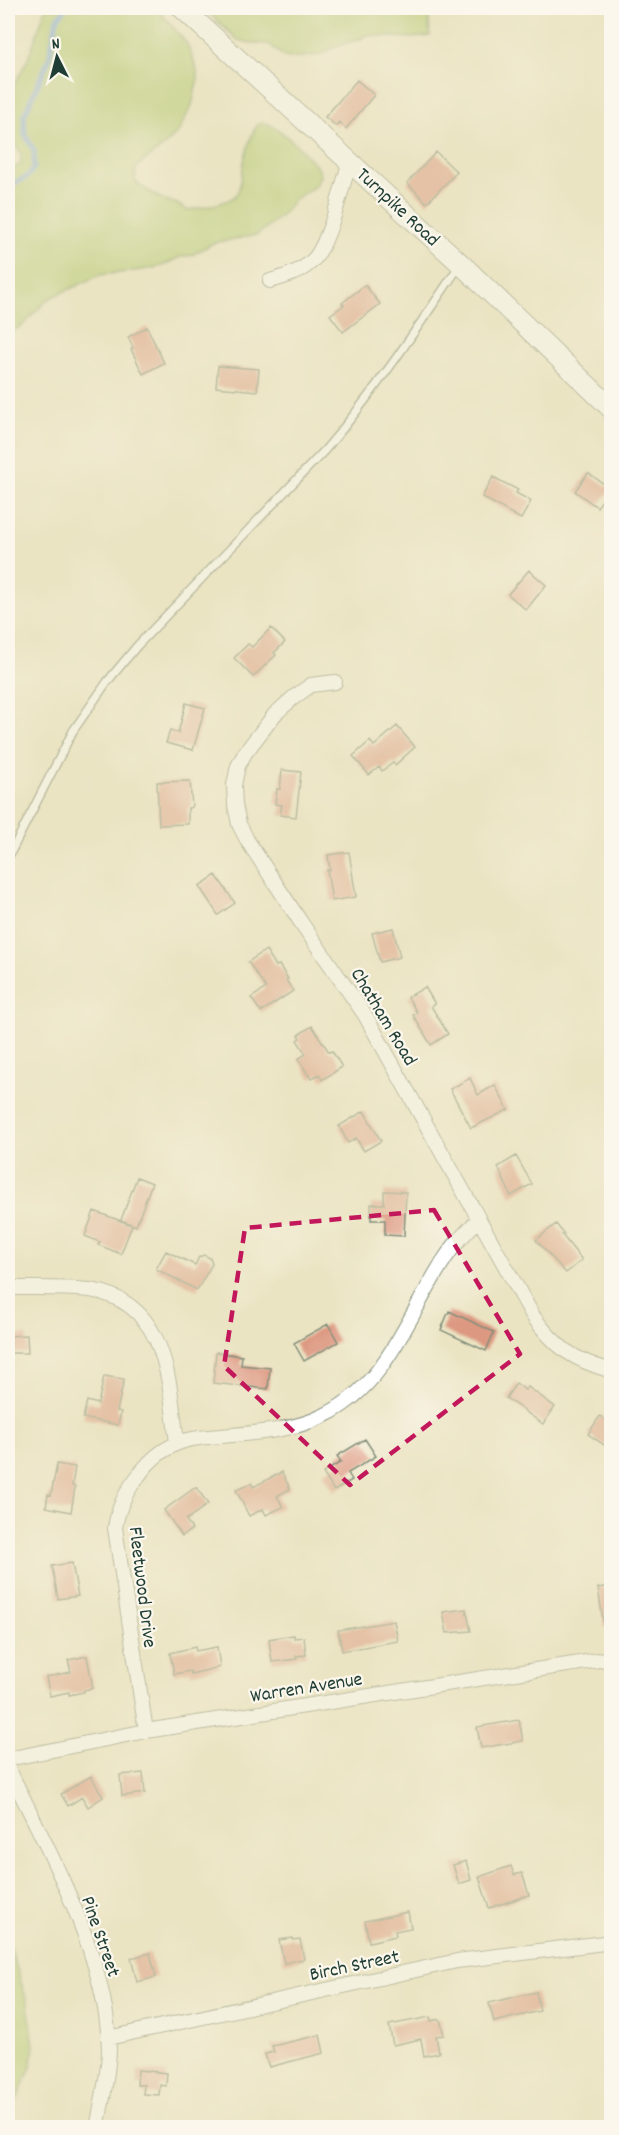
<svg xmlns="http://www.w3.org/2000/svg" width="619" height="2135" font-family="Dekko,sans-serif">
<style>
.green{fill:#b1ca70;stroke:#688452;stroke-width:1.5}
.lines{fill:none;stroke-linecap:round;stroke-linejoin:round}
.stream{stroke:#74a3dd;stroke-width:5}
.building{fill:#dd9881}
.lane-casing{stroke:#85907c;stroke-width:10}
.street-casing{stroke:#85907c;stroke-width:16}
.secondary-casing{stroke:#85907c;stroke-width:22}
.lane{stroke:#fff;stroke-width:7}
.street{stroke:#fff;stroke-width:14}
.secondary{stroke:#fff;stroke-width:20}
.marked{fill:none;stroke:#c2185b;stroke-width:4.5;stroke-dasharray:12 8;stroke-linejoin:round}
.labels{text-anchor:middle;stroke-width:4.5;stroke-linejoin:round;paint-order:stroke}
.street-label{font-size:20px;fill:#1f3d34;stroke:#fbf7ec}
</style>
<rect width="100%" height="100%" fill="#fbf7ec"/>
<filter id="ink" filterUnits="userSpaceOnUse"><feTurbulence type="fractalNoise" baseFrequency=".0167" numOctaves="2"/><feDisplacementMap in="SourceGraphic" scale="12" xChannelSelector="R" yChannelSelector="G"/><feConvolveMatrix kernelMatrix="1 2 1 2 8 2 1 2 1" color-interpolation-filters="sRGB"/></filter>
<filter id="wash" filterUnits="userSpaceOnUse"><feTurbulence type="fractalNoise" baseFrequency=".008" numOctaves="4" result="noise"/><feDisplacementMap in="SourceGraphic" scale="24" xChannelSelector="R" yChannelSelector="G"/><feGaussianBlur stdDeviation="1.35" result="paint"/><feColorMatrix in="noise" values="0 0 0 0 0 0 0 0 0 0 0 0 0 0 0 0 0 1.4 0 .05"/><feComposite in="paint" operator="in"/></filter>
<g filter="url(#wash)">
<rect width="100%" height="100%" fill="#ebe4c3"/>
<path class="green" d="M46 8H157L187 44 196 67 198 78 192 105 178 132 165 145 139 165 136 169 135 180 139 185 160 198 177 204 187 210C197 209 227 203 235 196 241 189 242 175 243 166 245 156 252 128 259 124 272 116 311 160 319 169L320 176 315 186 295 199 282 215 257 235 213 243 192 255 180 257 162 266 142 270 100 275 48 299 23 325 8 334V169L21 165V153L8 134V112L12 100 13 87 28 59Z
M203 8H428L430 36 412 38 366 35 361 39 336 46 320 55 290 58 284 57 269 44 250 43 238 40Z
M8 1940 28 2005 34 2046 31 2067 14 2106 12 2128 8 2127Z"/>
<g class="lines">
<path class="stream" d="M8 186 27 177 34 168V151L25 134 24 116 49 59 57 19 66 8"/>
</g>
<g id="blocks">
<path class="building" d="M357 80 374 95 346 129 339 122 336 126 325 117Z
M436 152 457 172 427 203 407 183Z
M365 285 380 304 343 332 330 315 344 305 342 303Z
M147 327 164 363 143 374 131 349 133 348 128 337Z
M218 366 259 369 257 391 216 387Z
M588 473 611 489 597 507 575 491Z
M493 477 518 490 516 493 531 501 521 519 482 497Z
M529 570 546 585 526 610 508 594Z
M271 628 285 642 274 653 276 655 253 677 234 658 248 644 252 647Z
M186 703 205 708 193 750 166 743 170 730 178 733Z
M397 726 415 747 395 765 393 762 382 771 379 767 369 775 353 756 370 741 374 746Z
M282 770 301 772 296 817 280 815 282 805 275 804 277 789H280Z
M190 781 192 807 188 808V824L159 825 157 782Z
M349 852 356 897 332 901 327 870H330L328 855Z
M216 875 235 903 218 915 199 886Z
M393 928 400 957 380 962 372 933Z
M266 950 276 966 279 965 288 979 286 980 293 991 261 1012 251 998 266 988 248 962Z
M425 987 435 1004 431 1006 448 1034 431 1045 413 1015 417 1013 408 997Z
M312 1026 329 1052 332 1051 342 1067 322 1080 319 1074 311 1079 298 1059 306 1054 297 1040 300 1038 298 1035Z
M470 1078 478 1095 495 1085 508 1110 471 1128 450 1089Z
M364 1111 381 1141 364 1151 356 1138 348 1143 339 1126Z
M516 1156 532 1184 511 1196 498 1167Z
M137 1177 152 1183 136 1226 121 1220Z
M384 1191 406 1192 404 1236 385 1235V1220H371V1204H384Z
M94 1211 132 1225 121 1254 98 1245 100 1242 85 1236Z
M556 1224 564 1234 562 1235 582 1260 566 1273 536 1240Z
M166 1251 195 1265 199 1257 204 1255 210 1258 212 1264 197 1290 156 1269Z
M449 1311 494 1332 486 1351 441 1330Z
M328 1324 338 1342 304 1361 294 1343Z
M27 1335 28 1353H8V1336Z
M216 1352 242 1356 241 1365 270 1368 268 1389 213 1383Z
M104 1376 124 1379 117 1411 121 1412 118 1425 83 1418 87 1401 98 1404Z
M516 1383 525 1390 528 1387 555 1407 543 1424 506 1398Z
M600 1416 612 1424V1450L588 1434Z
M365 1439 376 1456 348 1473 352 1480 334 1491 323 1473 341 1462 337 1456Z
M57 1464 75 1467 72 1486 75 1487 71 1512 46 1507 48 1494 51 1495Z
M282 1472 290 1489 277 1496 283 1507 266 1515 263 1509 249 1516 236 1490 252 1483 253 1487Z
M196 1487 208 1504 186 1520 192 1529 182 1536 164 1510Z
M72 1563 78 1596 58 1599 52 1566Z
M612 1586V1627H604L598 1588Z
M466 1609 471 1631 447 1633 443 1612Z
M394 1621 398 1641 342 1651 338 1630Z
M294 1635V1638L304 1637 306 1655 296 1656 297 1659 272 1662 269 1639Z
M195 1647 196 1651 217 1647 220 1667 191 1674 190 1671 174 1674 170 1653Z
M87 1656 93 1688 84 1690V1692L69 1695V1692L50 1696 46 1677 71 1672 68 1660Z
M519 1720 523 1741 481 1748 477 1727Z
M143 1773 145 1793 122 1796 120 1775Z
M91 1776 103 1797 88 1807 82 1797 68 1806 61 1794Z
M466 1861 471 1880 459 1884 453 1865Z
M511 1866 514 1875 522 1873 529 1895 489 1908 479 1877Z
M408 1912 411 1928 395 1931 396 1936 369 1942 365 1921Z
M293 1938V1940L300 1939 304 1959 284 1963 279 1940Z
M150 1953 156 1977 137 1982 131 1958Z
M536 1992 540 2011 494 2022 489 2003Z
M430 2017 431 2021 440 2019 444 2035 436 2036 439 2053 424 2056 421 2039 393 2045 389 2025Z
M320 2035 324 2053 269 2067 265 2054 274 2052 272 2046Z
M138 2070 167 2073 166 2086 160 2085 159 2095 143 2094 144 2085H137Z"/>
</g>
</g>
<g filter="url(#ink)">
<use href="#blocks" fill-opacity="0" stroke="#85907c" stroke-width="1.5"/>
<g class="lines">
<g class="lane-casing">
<path id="lane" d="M8 858 73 731 107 682 137 646 325 450C375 392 417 328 460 265"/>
</g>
<g class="street-casing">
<path id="street" d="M270 281C285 277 301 272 312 261 329 246 342 185 350 161
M335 682 311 685 293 698 275 714 245 753 238 766 234 785 235 805 239 824 247 840 300 921 365 1015 533 1316C556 1348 573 1360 612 1371
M8 1288C35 1288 63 1287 90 1290 168 1302 169 1382 177 1443
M146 1731 115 1528C118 1507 126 1491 139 1475 149 1461 164 1448 181 1442 194 1437 208 1437 221 1436 256 1433 292 1431 323 1416 388 1386 409 1312 446 1257 455 1243 467 1231 479 1219
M8 1759 146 1731 612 1658
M8 1768C48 1848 109 1961 109 2051 108 2076 102 2102 97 2128
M108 2038 457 1961 612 1942"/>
</g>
<g class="secondary-casing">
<path id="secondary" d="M182 8 461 264 612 409"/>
</g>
<use href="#lane" class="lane"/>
<use href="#street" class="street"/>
<use href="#secondary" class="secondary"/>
</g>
</g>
<path d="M0 0H619V2135H0ZM434 1210 520 1354 350 1485 224 1366 245 1228Z" fill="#ebe4c3" fill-opacity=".55" fill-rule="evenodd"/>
<path class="marked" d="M434 1210 520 1354 350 1485 224 1366 245 1228Z"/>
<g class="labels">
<g class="street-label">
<text transform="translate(399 206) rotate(43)" y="7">Turnpike Road</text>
<text transform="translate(385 1016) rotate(59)" y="7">Chatham Road</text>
<text transform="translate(144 1587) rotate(83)" y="7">Fleetwood Drive</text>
<text transform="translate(306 1686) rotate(-9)" y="7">Warren Avenue</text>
<text transform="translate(102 1936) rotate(71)" y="7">Pine Street</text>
<text transform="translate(354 1964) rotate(-12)" y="7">Birch Street</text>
</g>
</g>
<rect width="619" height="2135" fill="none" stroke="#fbf7ec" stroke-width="30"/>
<g transform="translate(57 57) rotate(354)" stroke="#fbf7ec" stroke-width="4.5" paint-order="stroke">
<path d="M0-4.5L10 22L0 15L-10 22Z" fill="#1f3d34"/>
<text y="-9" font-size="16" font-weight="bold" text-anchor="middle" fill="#1f3d34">N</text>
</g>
</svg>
